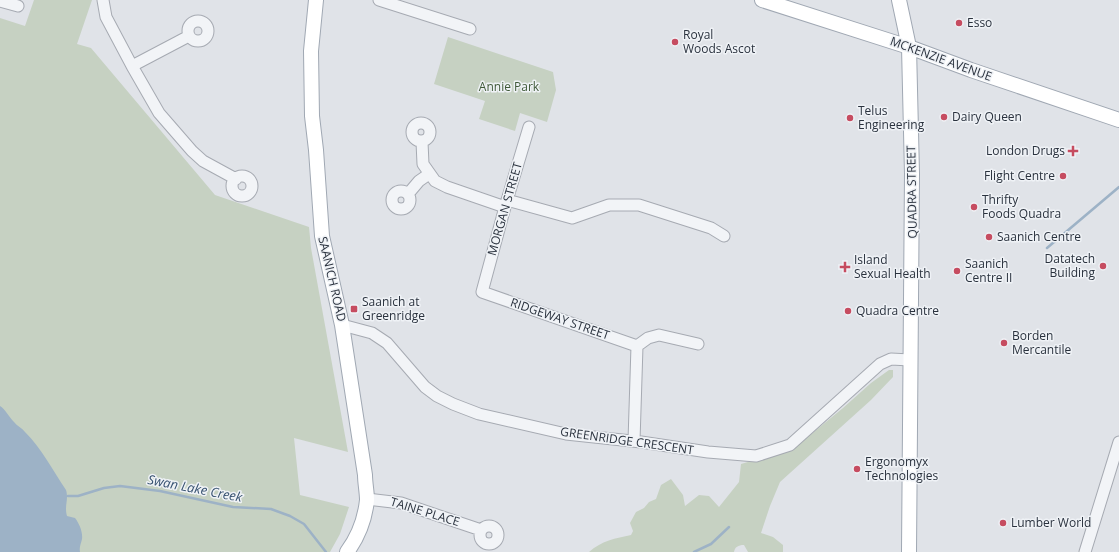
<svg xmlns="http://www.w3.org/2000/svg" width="1119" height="552" font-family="'Open Sans',sans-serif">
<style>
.green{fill:#c6d1c2}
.water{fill:#9db2c6}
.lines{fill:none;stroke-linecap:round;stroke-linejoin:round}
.stream{stroke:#9db2c6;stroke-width:2.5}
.minor-casing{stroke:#a6aab2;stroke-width:13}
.major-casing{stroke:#a0a8b3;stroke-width:16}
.minor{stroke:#f2f4f7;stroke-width:11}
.major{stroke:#fff;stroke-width:14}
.poi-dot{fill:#c64c60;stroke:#eff2f6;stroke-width:1.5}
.labels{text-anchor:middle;stroke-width:3;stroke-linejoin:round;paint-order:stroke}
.poi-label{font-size:12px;fill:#2a323e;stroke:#eff2f6;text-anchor:start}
.street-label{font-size:12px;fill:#2a323e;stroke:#eff2f6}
.park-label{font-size:12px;fill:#3f5938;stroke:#eff2f6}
.water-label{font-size:13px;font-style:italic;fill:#365170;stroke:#eff2f6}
</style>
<rect width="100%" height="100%" fill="#e0e3e8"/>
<path class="green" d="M34 0H92L77 44 91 48 215 195 309 227 311 248 348 452 294 438 300 495 349 507 340 534 330 552H0V18L25 26Z
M448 37 553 72 556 90 547 122 520 113 515 131 479 119 485 101 434 84Z
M889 370H893V377L871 400 780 482 770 506 761 533 773 537 783 545V552H748L744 545C738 545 735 547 734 552H589C601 541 616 538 631 535L633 531 630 523 636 512 644 508 649 502 656 499 661 485 671 479 683 495 685 506 699 495 709 496 719 507 739 482 741 464 793 449 843 408 871 383Z"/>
<path class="water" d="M0 406C5 409 9 417 14 422 17 426 22 428 25 432 42 449 53 471 66 490 69 500 64 505 67 516L75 518C79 523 83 532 82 539 81 544 79 547 80 552H0Z"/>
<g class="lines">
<path class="stream" d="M1047 248 1119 187
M68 496H78L104 488 120 486 160 491 233 507 271 509 290 516 304 524 326 552
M694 552 711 544 729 527"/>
<g class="minor-casing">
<path id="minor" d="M103 0 106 17 132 66 159 113 192 151 203 161 236 179
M379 0 470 29
M0 1 18 6
M188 31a10 10 0 1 1 20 0a10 10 0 1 1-20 0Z
M132 66 189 36
M412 132a9 9 0 1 1 18 0a9 9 0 1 1-18 0Z
M529 127 505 207 482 292 637 346
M422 142 423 164 435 181 447 187 505 207
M232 186a10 10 0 1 1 20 0a10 10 0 1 1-20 0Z
M392 200a9 9 0 1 1 18 0a9 9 0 1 1-18 0Z
M408 194 419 181 429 174
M507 200 572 218 609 205H639L711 228 724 236
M342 325 372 333 387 343 425 387 437 396 453 404 479 414 566 434 641 442 708 452 756 456 790 445 880 364 891 359 910 360
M637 346 648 338 659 335 698 344
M634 441 637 346
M367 499 401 503 481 530
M480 535a9 9 0 1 1 18 0a9 9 0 1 1-18 0Z
M1085 552 1119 442"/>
</g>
<g class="major-casing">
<path id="major" d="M316 0 311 51 312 116 316 150 322 236 342 325 365 475C365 483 367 492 367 500 365 519 358 537 347 552
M762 0 909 47 971 70 1119 120
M899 0 909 47 912 174 909 552"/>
</g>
<use href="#minor" class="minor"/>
<use href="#major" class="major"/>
</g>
<g class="poi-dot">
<circle cx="959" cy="23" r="4"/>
<circle cx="675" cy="42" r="4"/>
<circle cx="944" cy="117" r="4"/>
<circle cx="850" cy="118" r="4"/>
<path d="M1071 145h4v4h4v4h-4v4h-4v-4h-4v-4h4z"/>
<circle cx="1063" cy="176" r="4"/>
<circle cx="974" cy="207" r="4"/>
<circle cx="989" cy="237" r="4"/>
<circle cx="1103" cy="266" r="4"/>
<path d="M843 261h4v4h4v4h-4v4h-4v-4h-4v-4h4z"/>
<circle cx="957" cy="271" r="4"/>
<rect x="350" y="305" width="8" height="8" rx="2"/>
<circle cx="848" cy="311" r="4"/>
<circle cx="1004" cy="343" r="4"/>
<circle cx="857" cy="469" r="4"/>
<circle cx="1003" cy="523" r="4"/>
</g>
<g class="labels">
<g class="poi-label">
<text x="967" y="27">Esso</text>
<text x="683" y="39">Royal<tspan x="683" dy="14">Woods Ascot</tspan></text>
<text x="858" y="115">Telus<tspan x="858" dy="14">Engineering</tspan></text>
<text x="952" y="121">Dairy Queen</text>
<text x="1065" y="155" text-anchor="end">London Drugs</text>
<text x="1055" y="180" text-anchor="end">Flight Centre</text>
<text x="982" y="204">Thrifty<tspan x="982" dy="14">Foods Quadra</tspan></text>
<text x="997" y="241">Saanich Centre</text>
<text x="1095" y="263" text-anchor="end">Datatech<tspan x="1095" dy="14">Building</tspan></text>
<text x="854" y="264">Island<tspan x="854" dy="14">Sexual Health</tspan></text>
<text x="965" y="268">Saanich<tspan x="965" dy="14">Centre II</tspan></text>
<text x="362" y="306">Saanich at<tspan x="362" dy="14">Greenridge</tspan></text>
<text x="856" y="315">Quadra Centre</text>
<text x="1012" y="340">Borden<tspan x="1012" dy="14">Mercantile</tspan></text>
<text x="865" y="466">Ergonomyx<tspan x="865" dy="14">Technologies</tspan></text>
<text x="1011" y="527">Lumber World</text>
</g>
<g class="street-label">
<text transform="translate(941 59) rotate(20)" y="4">MCKENZIE AVENUE</text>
<text transform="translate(912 192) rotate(-91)" y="4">QUADRA STREET</text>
<text transform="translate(505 209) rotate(-74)" y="4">MORGAN STREET</text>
<text transform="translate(332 279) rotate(77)" y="4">SAANICH ROAD</text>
<text transform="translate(560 319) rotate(19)" y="4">RIDGEWAY STREET</text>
<text transform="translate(627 441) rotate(8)" y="4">GREENRIDGE CRESCENT</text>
<text transform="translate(425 512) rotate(17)" y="4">TAINE PLACE</text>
</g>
<g class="park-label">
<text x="509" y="91">Annie Park</text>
</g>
<g class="water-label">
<text transform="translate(195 488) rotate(11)" y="5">Swan Lake Creek</text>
</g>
</g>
</svg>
